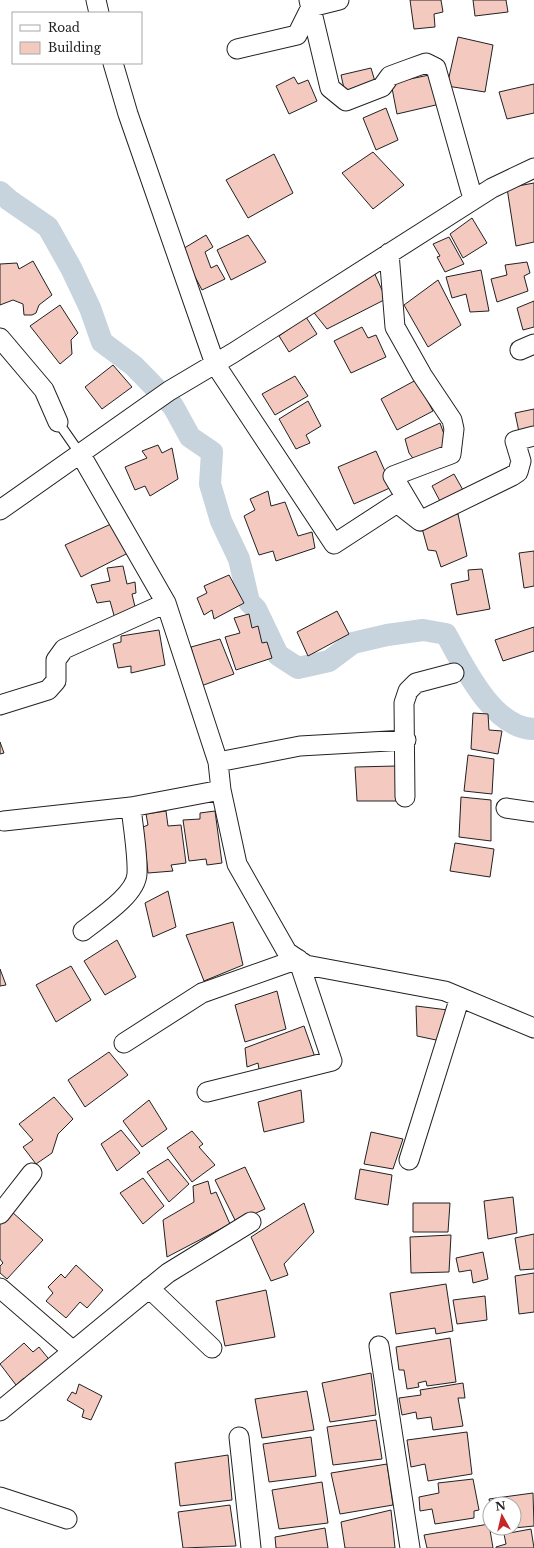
<svg xmlns="http://www.w3.org/2000/svg" width="534" height="1548" font-family="'Libre Baskerville',serif">
<style>
.lines{fill:none;stroke-linecap:round;stroke-linejoin:round}
.canal{stroke:#c7d3dd;stroke-width:22}
.building{fill:#f3c9c0;stroke:#222}
.service-casing{stroke:#222;stroke-width:11}
.minor-casing{stroke:#222;stroke-width:21}
.service{stroke:#fff;stroke-width:9}
.minor{stroke:#fff;stroke-width:19}
</style>
<rect width="100%" height="100%" fill="#fff"/>
<g class="lines">
<path class="canal" d="M0 192 9 200 48 227 71 268 90 308 102 342 134 366 173 406 190 437 212 452 210 484 221 521 239 559 249 602 256 609 278 655 298 668 329 661 353 643 387 635 423 630 446 634C463 665 493 729 534 729"/>
</g>
<path class="building" d="M410 0H441L443 12 434 14 435 27 414 29Z
M473 0H506L508 12 475 16Z
M458 37 493 45 485 92 447 86Z
M371 68 376 85 345 93 341 75Z
M434 74 440 104 397 114 391 83Z
M294 77 298 84 308 80 317 101 289 114 276 86Z
M534 84V113L507 119 499 92Z
M386 108 398 140 376 150 363 118Z
M373 152 404 185 373 209 342 173Z
M274 154 293 193 248 218 226 180Z
M534 183V242L516 246 507 188Z
M472 218 487 243 463 258 450 234Z
M206 235 213 247 205 252 211 268 217 265 225 279 202 290 181 250Z
M248 235 266 262 231 280 217 250Z
M449 237 464 264 445 272 437 257 440 256 433 244Z
M33 261 52 295 39 305 36 313 32 315H24L23 304 13 300 0 305V264L17 263 19 269Z
M527 262 530 273 524 276 528 291 497 302 491 279 507 275 505 265Z
M373 270 386 299 327 329 311 309Z
M481 270 489 311 470 312 466 294 452 298 446 277Z
M438 280 461 325 428 347 404 305Z
M534 301V327L523 330 517 308Z
M60 305 78 333 71 340 72 354 60 364 30 326Z
M306 317 317 334 289 352 279 336Z
M362 327 368 338 376 335 386 357 351 373 334 341Z
M113 365 132 387 102 409 85 387Z
M295 376 308 396 275 415 262 394Z
M416 380 433 411 397 430 381 399Z
M308 401 321 426 306 435 310 443 296 449 279 419Z
M534 409V429L519 432 515 413Z
M440 423 449 448 415 461 409 453 405 439Z
M158 445 162 453 172 448 178 479 150 496 145 486 135 490 125 467 147 458 142 451Z
M376 451 392 487 354 504 338 467Z
M454 474 463 490 441 503 432 486Z
M268 491 271 506 285 502 298 536 312 532 315 548 276 561 273 551 259 555 244 516 255 510 250 499Z
M458 514 467 556 441 567 436 551 428 550 420 521Z
M111 524 128 553 81 577 65 545Z
M534 551V586L524 588 519 553Z
M123 566 127 584 135 582 136 593 132 594 136 611 115 619 110 601 97 603 91 585 110 581 107 568Z
M482 569 490 609 457 615 451 584 469 580 468 570Z
M229 575 244 603 214 619 212 610 204 615 197 598 207 593 204 586Z
M337 611 349 634 308 656 297 632Z
M249 614 252 628 258 626 262 643 267 642 272 658 236 670 225 637 240 633 234 618Z
M534 627V651L503 661 495 640Z
M159 630 165 665 131 673V666L118 668 113 644 121 642V636Z
M220 639 234 674 201 686 191 647Z
M473 713 488 714 489 730 502 731 498 754 471 749Z
M0 742 4 753 0 754Z
M468 755 494 759 492 794 464 791Z
M396 766 398 801H357L355 767Z
M461 797 491 800V841L459 837Z
M166 811 168 826 181 825 186 863 171 865 173 871 148 873 143 827 148 825 146 814Z
M215 811 222 863 207 865 206 859 189 861 183 820 200 819V813Z
M455 843 494 849 490 877 450 871Z
M168 891 176 927 153 937 145 903Z
M233 922 243 965 204 981 186 935Z
M117 940 136 977 105 995 84 961Z
M71 966 91 1000 56 1022 36 985Z
M0 969 6 985 0 986Z
M277 991 286 1029 245 1042 235 1005Z
M416 1006 448 1010 441 1041 417 1036Z
M304 1026 317 1063 260 1075 258 1063 247 1067 245 1048Z
M109 1052 128 1075 85 1107 68 1080Z
M301 1090 304 1122 264 1132 258 1102Z
M54 1097 73 1119 58 1134 52 1153 36 1164 23 1147 33 1140 19 1124Z
M149 1100 167 1129 142 1147 123 1121Z
M121 1130 140 1153 117 1171 101 1144Z
M192 1131 203 1144 199 1147 215 1165 192 1182 167 1148Z
M371 1132 403 1139 393 1169 364 1164Z
M168 1159 189 1184 169 1202 147 1172Z
M245 1167 265 1209 236 1222 215 1180Z
M360 1169 392 1175 388 1205 355 1199Z
M143 1178 164 1206 143 1224 120 1193Z
M208 1181 211 1194 216 1192 230 1224 167 1257 163 1220 194 1202 193 1186Z
M513 1197 517 1233 488 1239 484 1201Z
M304 1203 314 1232 284 1264 288 1275 271 1281 251 1237Z
M413 1203H450L448 1232H413Z
M11 1211 43 1240 7 1279 0 1273V1266L3 1263 0 1259V1224Z
M534 1234V1269L520 1270 515 1238Z
M451 1235 449 1272 411 1273 410 1237Z
M483 1252 488 1279 473 1283 471 1270 459 1272 456 1258Z
M76 1265 103 1290 87 1308 80 1302 66 1318 46 1301 53 1293 48 1287 61 1274 65 1278Z
M534 1273V1312L519 1314 515 1276Z
M446 1284 453 1331 436 1334 435 1328 396 1334 390 1293Z
M266 1290 275 1337 225 1346 216 1301Z
M485 1296 487 1320 457 1324 453 1300Z
M450 1338 456 1382 427 1386 426 1381 418 1383 419 1387 407 1389 404 1370H399L396 1347Z
M24 1343 33 1352 39 1347 52 1363 26 1380 24 1378 16 1385 0 1364Z
M371 1373 376 1415 330 1422 322 1383Z
M463 1383 465 1398H458L463 1426 433 1430 431 1417 417 1419 416 1412 402 1415 399 1398 421 1395 420 1390Z
M79 1384 102 1396 91 1420 82 1417 84 1410 67 1400 72 1392 76 1394Z
M307 1391 314 1430 262 1438 255 1399Z
M376 1420 382 1459 333 1465 327 1427Z
M467 1432 472 1474 428 1481 425 1464 411 1467 407 1440Z
M311 1437 316 1476 269 1482 263 1444Z
M228 1455 232 1500 180 1506 175 1463Z
M387 1464 393 1505 340 1514 331 1473Z
M473 1479 479 1510 474 1511V1518L435 1524 432 1509 420 1511 419 1497 439 1493 438 1483Z
M322 1482 328 1523 279 1529 272 1490Z
M533 1493 534 1526 514 1528V1504H490L489 1499Z
M230 1505 236 1546 183 1548 178 1512Z
M391 1510 395 1548H345L341 1522Z
M489 1524 493 1548H427L424 1535Z
M325 1528 328 1548H276L275 1537Z
M494 1528H514L494 1530Z
M531 1529 534 1548H496V1547L506 1544 504 1534Z"/>
<g class="lines">
<g class="service-casing">
<path id="service" d="M58 422 81 455"/>
</g>
<g class="minor-casing">
<path id="minor" d="M96 0 99 13
M309 0 330 88 346 101 382 87 390 76 409 69 426 63 436 68 473 199
M237 49 297 35 311 7 339 0
M113 63 128 114 215 364 334 544 397 503 420 521 512 476 518 472 521 461 515 441 534 436
M389 253 395 327 422 375 452 420 454 429 451 454 393 476 415 513
M0 338 44 390 58 422
M520 350 534 344
M81 455 166 603 218 762 221 790 237 864 287 952 306 965 445 991 534 1028
M0 510 169 391 233 353 492 188 534 168
M0 705 48 690 56 681V660L64 649 166 603
M218 762 300 746 406 740
M405 797 404 703 408 691 416 683 454 673
M506 808 534 812
M4 821 131 807 221 790
M83 931C98 919 136 895 137 874 138 855 133 827 131 807
M124 1043 202 993 298 959 332 1061 207 1092
M409 1160 460 997
M0 1214 32 1173
M0 1288 73 1351
M149 1288 212 1348
M379 1346 410 1548
M0 1411 168 1273 251 1222
M239 1437 251 1548
M0 1497 67 1519"/>
</g>
<use href="#service" class="service"/>
<use href="#minor" class="minor"/>
</g>
<rect x="12" y="12" width="130" height="52" fill="#ffffff" stroke="#a7a7a7"/>
<rect x="20" y="25" width="20" height="6" fill="#ffffff" stroke="#a7a7a7"/>
<text x="48" y="32" font-size="12" fill="#222222">Road</text>
<rect x="20" y="42" width="20" height="12" fill="#f3c9c0" stroke="#a7a7a7"/>
<text x="48" y="52" font-size="12" fill="#222222">Building</text>
<g transform="translate(502 1516) rotate(352)"><circle r="19" fill="#ffffff" stroke="#a7a7a7"/>
<path d="M0-3L7 15L0 10L-7 15Z" fill="#c62828"/>
<text y="-6" font-size="11" font-weight="bold" text-anchor="middle" fill="#222222">N</text>
</g>
</svg>
